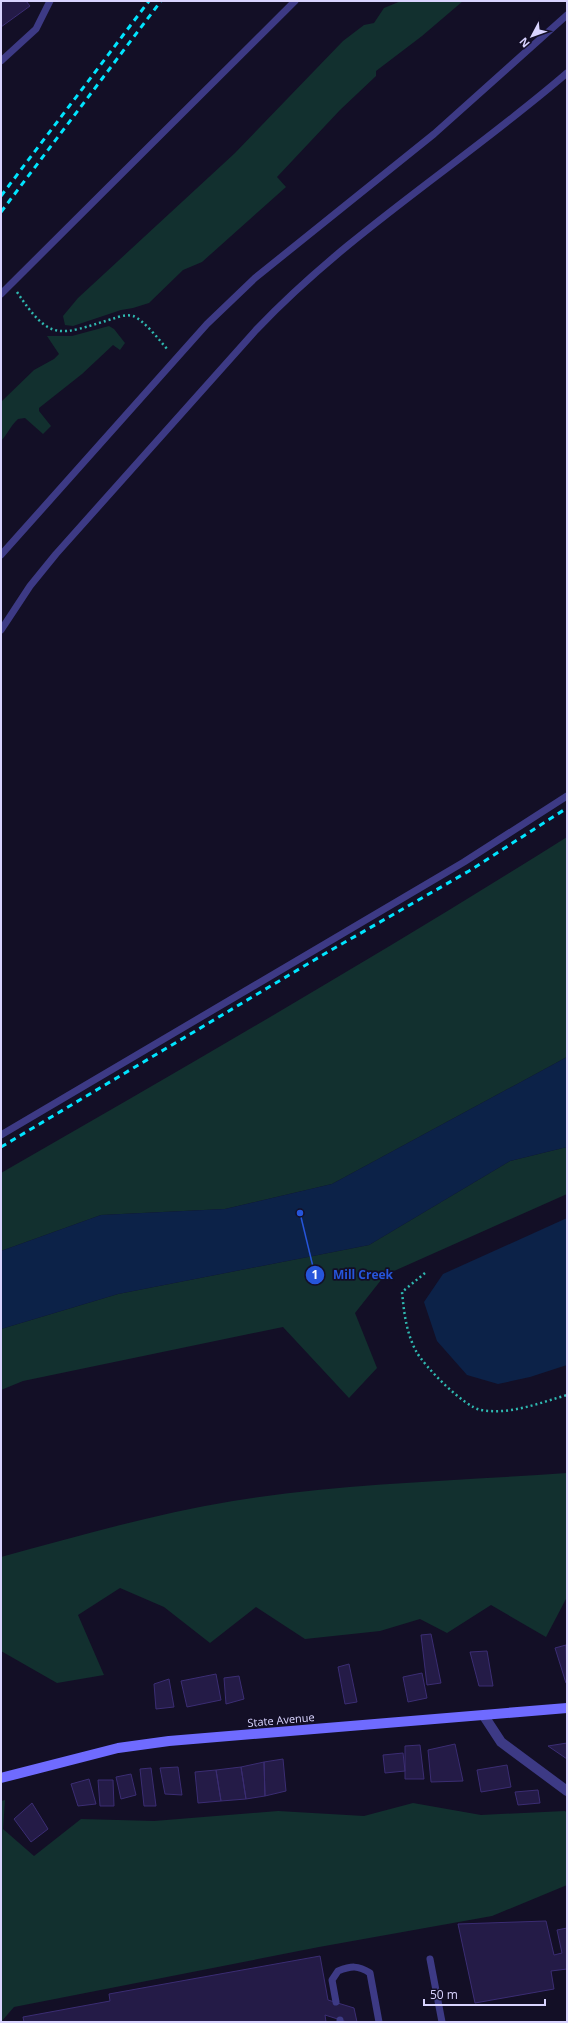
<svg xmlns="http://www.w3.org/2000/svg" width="568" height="2023" font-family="'Open Sans',sans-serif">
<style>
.green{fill:#12302f}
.water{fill:#0c2248}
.building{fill:#241b47;stroke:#3b2d73}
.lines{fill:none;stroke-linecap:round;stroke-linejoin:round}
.path{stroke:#2fb8b0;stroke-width:2.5;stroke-dasharray:2 3;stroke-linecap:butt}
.service{stroke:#3d3a85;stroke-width:7}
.minor{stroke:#3d3a85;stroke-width:10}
.secondary{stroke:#6f6bff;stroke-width:10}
.rail{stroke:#00e5ff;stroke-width:3;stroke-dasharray:6 5;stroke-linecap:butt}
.labels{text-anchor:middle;stroke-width:3.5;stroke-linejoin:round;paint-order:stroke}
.street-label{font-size:11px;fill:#d9d4ff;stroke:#130f26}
.leader{fill:none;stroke:#2655da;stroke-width:1.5}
.callout-dot{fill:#2655da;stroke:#130f26;stroke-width:1.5}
.mark-label{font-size:12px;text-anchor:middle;font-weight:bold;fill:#fff}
.callout-label{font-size:12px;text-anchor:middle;font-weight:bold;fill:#2655da;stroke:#130f26;stroke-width:3.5;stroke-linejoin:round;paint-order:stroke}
</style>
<rect width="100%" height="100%" fill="#130f26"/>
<path class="green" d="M401 1H463L422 36 376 71V76L340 110 277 177 286 187 202 262 183 270 149 303 133 308 121 310 73 326 65 325 63 316 78 298 235 153 343 41 364 25 374 23 384 8Z
M109 326 114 329 125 343 120 350 113 345 82 374 39 408V411L51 426 43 434 25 418 18 419C10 426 8 434 1 441V402L34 370 54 359 59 354 47 336H72Z
M567 837V1057L332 1184 225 1209 101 1215 1 1251V1173C191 1064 381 954 567 837Z
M567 1147V1194L385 1275 355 1313 377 1368 349 1398 283 1327 23 1381 1 1390V1329L118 1294 369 1245 510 1161Z
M567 1473V1597L546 1637 491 1605 447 1633 420 1619 380 1631 305 1639 256 1607 210 1643 164 1607 120 1588 78 1615 104 1675 57 1683 1 1651V1557C78 1536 154 1514 233 1501 343 1483 456 1481 567 1473Z
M5 1800 3 1829 34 1856 81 1819 154 1821 278 1811 364 1816 413 1803 481 1815 565 1811 567 1813V1885L492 1916 319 1947 14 2007 1 2022V1801Z"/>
<path class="water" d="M567 1057V1147L510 1161 369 1245 118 1294 1 1329V1251L101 1215 225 1209 332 1184Z
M567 1218V1365L530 1377 498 1384 467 1375 437 1341 424 1302 443 1274Z"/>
<path class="building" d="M1 1H26L30 6 1 27Z
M431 1634 441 1683 427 1685 421 1635Z
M566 1645 567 1682 566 1683 555 1648Z
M487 1651 493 1686H479L470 1652Z
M349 1664 357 1702 345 1704 338 1667Z
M422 1673 427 1698 408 1702 403 1677Z
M216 1674 221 1700 187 1707 181 1681Z
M239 1676 244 1699 226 1704 224 1678Z
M169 1679 174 1707 156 1709 154 1684Z
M567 1743V1759L548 1746Z
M455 1744 463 1781 431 1782 428 1750Z
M420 1745 424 1779H405V1746Z
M403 1753 405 1771 385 1773 383 1755Z
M283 1759 286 1791 265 1796 264 1762Z
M264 1762 265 1796 246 1799 241 1767Z
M507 1765 511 1787 481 1792 477 1770Z
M178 1767 182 1795 165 1794 160 1768Z
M241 1767 246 1799 221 1801 216 1770Z
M151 1768 156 1806H144L140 1769Z
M216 1770 221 1801 198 1803 195 1772Z
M131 1774 136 1795 121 1799 116 1777Z
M89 1779 96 1804 78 1806 71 1784Z
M98 1780H113L114 1806H100Z
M538 1790 540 1803 518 1805 515 1792Z
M32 1803 48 1829 31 1842 14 1819Z
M546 1921 554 1955 562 1953 557 1930 567 1928V1969L551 1971 554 1989 475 2003 458 1924Z
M320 1956 328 2000 354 2008 357 2022H347L325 2015 326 2022H24L23 2017 110 2001 109 1994Z"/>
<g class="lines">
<path class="path" d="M17 292C51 343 59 335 112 319 118 317 126 314 133 316 144 320 160 341 168 350
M425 1273 402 1292C404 1312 406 1332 416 1351 424 1366 464 1407 481 1410 511 1415 539 1403 567 1395"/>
<path class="service" d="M1 61 36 29 50 1
M1 294 295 1
M1 555 207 324 255 278 434 134 567 15
M1 630 30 586 56 554 256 330C349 232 465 161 567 73
M1 1135 464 862 567 796
M430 1959 442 2022
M336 2002 332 1980 338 1971C351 1966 358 1965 370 1973L379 2022
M340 2020V2022"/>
<path class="minor" d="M484 1716 501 1742 567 1791"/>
<path class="secondary" d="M1 1778 118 1748 169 1741 567 1708"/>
<path class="rail" d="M1 196 149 1
M1 212 161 1
M1 1147 326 953 469 871 567 808"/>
</g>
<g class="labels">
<g class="street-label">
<text transform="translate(281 1720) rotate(-5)" y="4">State Avenue</text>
</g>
</g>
<path class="leader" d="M300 1213L315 1275"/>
<g class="callout-dot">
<circle cx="300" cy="1213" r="4"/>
<circle cx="315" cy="1275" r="10"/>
</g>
<g class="mark-label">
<text x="315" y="1279">1</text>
</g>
<g class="callout-label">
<text x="363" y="1279">Mill Creek</text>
</g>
<rect width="568" height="2023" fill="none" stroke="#d9d4ff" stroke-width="4"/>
<g transform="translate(532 36) rotate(229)" stroke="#130f26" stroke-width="3" paint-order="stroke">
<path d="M0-3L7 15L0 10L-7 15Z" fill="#d9d4ff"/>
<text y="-6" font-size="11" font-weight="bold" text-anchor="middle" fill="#d9d4ff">N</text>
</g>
<path d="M424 1999v6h121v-6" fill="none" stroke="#d9d4ff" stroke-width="2"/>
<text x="430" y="1999" font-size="12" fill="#d9d4ff" stroke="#130f26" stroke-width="3" paint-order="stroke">50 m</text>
</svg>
